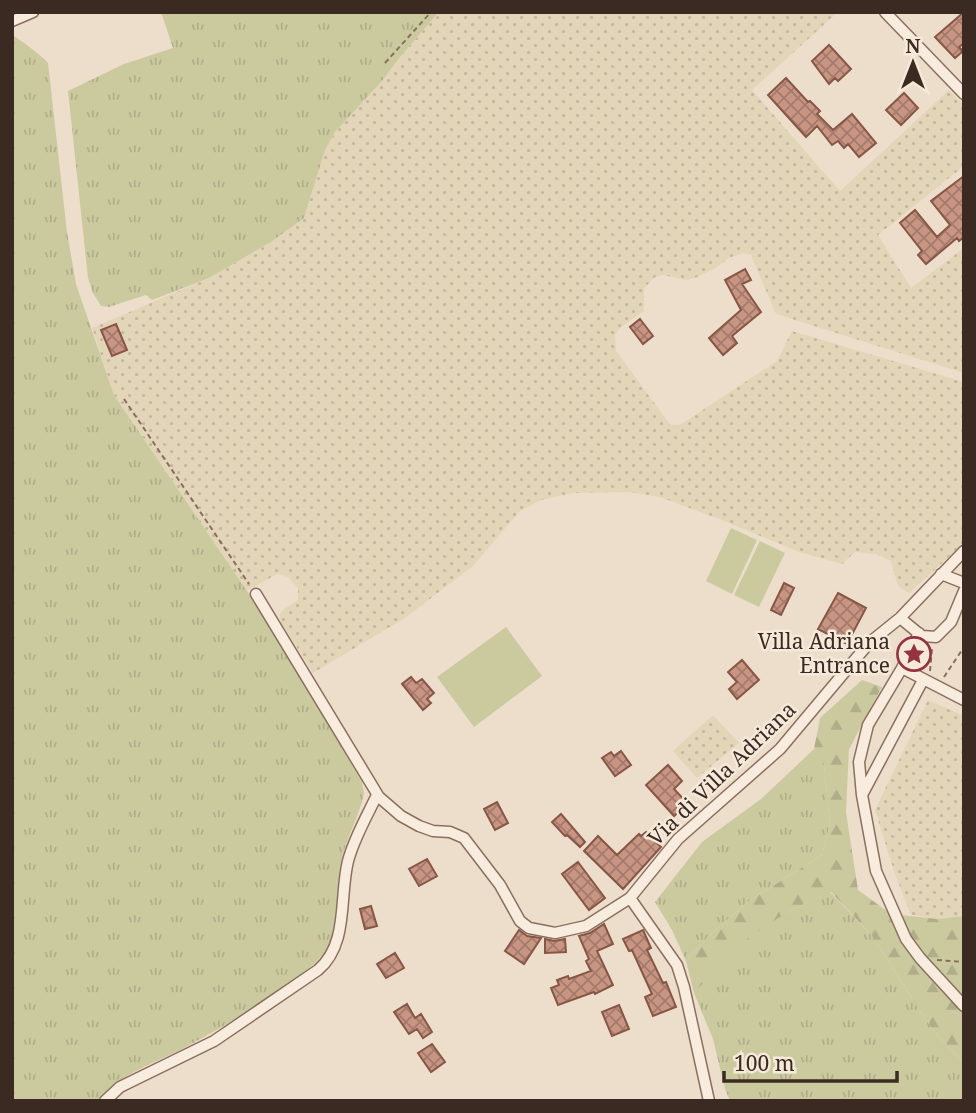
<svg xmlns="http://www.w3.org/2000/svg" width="976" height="1113" font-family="'Noto Serif',serif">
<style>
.farmland{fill:url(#farmland-dots)}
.grass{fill:url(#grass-tufts)}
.forest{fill:url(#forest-firs)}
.garden{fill:#cbca9f}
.building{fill:url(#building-cross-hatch);stroke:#885646;stroke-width:2}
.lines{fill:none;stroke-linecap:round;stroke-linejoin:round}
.minor-casing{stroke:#8a6f5f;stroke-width:13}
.path{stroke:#8a6f5f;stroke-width:2;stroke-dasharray:5 3.5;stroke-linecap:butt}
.minor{stroke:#f8ecde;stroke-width:10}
.labels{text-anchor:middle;stroke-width:5;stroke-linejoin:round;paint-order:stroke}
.poi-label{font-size:21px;fill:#3b2a22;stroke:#f5e9da;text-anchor:end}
.street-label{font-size:21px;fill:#3b2a22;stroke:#f5e9da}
</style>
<defs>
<pattern id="farmland-dots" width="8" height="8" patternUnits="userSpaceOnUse" patternTransform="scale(1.75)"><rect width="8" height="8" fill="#e3d5b8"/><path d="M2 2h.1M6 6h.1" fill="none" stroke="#c4b79e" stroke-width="1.8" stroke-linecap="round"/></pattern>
<pattern id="grass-tufts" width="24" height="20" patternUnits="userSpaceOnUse" patternTransform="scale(1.75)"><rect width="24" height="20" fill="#cbca9f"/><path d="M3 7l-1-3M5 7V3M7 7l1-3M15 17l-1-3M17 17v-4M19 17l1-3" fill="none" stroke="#afae89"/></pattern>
<pattern id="forest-firs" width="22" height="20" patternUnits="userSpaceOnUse" patternTransform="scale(1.75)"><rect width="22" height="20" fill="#cbca9f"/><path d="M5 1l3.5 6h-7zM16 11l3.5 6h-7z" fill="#afae89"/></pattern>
<pattern id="building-cross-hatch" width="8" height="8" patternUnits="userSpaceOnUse" patternTransform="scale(1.75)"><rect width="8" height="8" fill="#c99583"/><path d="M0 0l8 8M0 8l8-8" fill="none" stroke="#a47a6b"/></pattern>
</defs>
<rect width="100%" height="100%" fill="#eddecb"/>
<path class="farmland" d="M439 12H838L752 90 840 191 949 90 964 105V166L878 235 911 288 964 248V373L776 314 751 255 744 253 729 258 716 268 695 278 686 280 663 275 655 277 644 288V311L620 328 615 335 616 351 669 423 672 425H680L777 361 792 331 964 382V543L909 593 898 586 891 561 876 554 855 552 842 564 799 552 722 520 660 497 630 492 573 493 541 500 520 511 473 566 405 618 313 673 281 622 279 615 284 609 298 600V588L288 577 277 574 247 591 114 395 92 328 209 278 271 242 304 218 325 150 335 132 382 81 400 57Z
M928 700 964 716V916L938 919 911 915 894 871 875 810Z
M713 715 739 743 697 778 673 751Z"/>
<path class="grass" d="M161 12H439L400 57 382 81 335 132 325 150 304 218 271 242 209 278 152 300 146 295 109 307 101 306 93 293 88 278 68 91 124 64 173 48Z
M12 35C18 38 45 58 48 63L67 232 76 284 114 395 247 591 304 682 362 782 364 793C360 815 347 836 342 858 336 885 338 921 330 943 320 973 214 1032 184 1048 158 1061 114 1077 98 1101H15L12 1098Z
M814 749 824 763 830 824 822 855 749 901 712 933 686 961 672 930 655 902 702 842 761 799Z
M830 892 872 936 932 1029 964 1063V1101H730L725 1089 713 1039 694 993 740 941 789 911Z"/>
<path class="forest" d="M862 680 882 687 849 749 846 812 858 890 891 914 938 919 964 916V1063L932 1029 872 936 831 892 789 911 739 944 694 993 686 961 712 933 749 901 822 855 830 824 824 764 814 749 820 718Z"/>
<path class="garden" d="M731 528 757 540 732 594 706 581Z
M760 541 785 553 759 607 734 595Z
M506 627 542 676 474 727 437 677Z"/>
<path class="building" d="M964 12V43L959 47 963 51 955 58 935 37Z
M829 45 851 69 838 81 835 78 829 84 812 61Z
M786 78 808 102 810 101 820 111 817 114 833 130 852 114 876 143 859 157 848 144 844 148 838 141 832 145 817 126 806 137 768 95Z
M904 93 918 108 901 125 886 110Z
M964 176V237L959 241 957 238 926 264 918 255 922 251 900 223 915 210 937 237 950 225 931 201Z
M745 269 751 280 742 284 761 312 732 336 737 343 723 355 709 338 741 310 725 280Z
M640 319 653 336 643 344 630 327Z
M116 324 127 350 112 356 101 330Z
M784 583 794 588 781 615 771 610Z
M838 593 866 608 847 644 818 629Z
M742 660 759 680 737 699 729 689 737 682 728 672Z
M411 677 416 683 422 679 434 693 427 699 431 703 423 710 402 684Z
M621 751 631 765 615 776 602 758 611 752 614 756Z
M668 765 682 781 674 789 688 804 674 816 646 785Z
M497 802 508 823 495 830 484 809Z
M561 814 585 842 580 847 567 835 565 836 552 822Z
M646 832 661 847 623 889 584 851 598 836 617 855 639 834 641 836Z
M427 859 437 876 419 886 409 869Z
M578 862 605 898 589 910 562 874Z
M371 906 377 926 365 929 360 909Z
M604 924 613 944 597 951 613 985 595 994 594 992 558 1005 551 988 559 985 557 980 568 976 569 979 591 971 586 961 589 959 579 936 590 933Z
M519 930 527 936 541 938 524 964 505 951Z
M643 930 651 948 647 950 663 983 666 982 676 1007 653 1016 645 997 652 994 632 950 629 951 623 939Z
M545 939 554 941 565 939 566 952 545 953Z
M395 953 404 968 386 978 377 964Z
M407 1004 415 1018 421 1014 432 1032 423 1038 417 1029 409 1034 394 1012Z
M619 1005 629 1029 612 1036 602 1012Z
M432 1044 445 1062 431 1072 418 1053Z"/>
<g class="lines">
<g class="minor-casing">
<path id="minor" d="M885 12 964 94
M12 21 33 12
M941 574 964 583
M256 594 379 797 401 816 419 826 433 831 450 832 464 838 500 885 520 921 529 928 555 933 586 926 630 898 678 839 780 749 869 643 900 618 964 551
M900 618 922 636 936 637 951 622 964 591
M902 668 919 633
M923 680 862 795 876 871 906 939 920 958 964 1006
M862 795 859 762 868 725 902 668 964 700
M630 898 677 965 684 987 709 1101
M105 1101 120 1087 214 1041 318 970C349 944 339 897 348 861 354 838 367 816 377 795"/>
</g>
<path class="path" d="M385 63 431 12
M124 399 249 584
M930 671 932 649
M944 677 964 647
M937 960 964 962"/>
<use href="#minor" class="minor"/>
</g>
<defs>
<g id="sight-ring" transform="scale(1.75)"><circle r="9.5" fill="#f5e9da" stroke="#963242" stroke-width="1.5"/><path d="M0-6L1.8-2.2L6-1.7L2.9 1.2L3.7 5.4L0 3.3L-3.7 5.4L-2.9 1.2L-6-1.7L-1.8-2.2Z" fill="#963242"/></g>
</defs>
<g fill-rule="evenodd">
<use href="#sight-ring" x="914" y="654"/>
</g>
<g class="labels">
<g class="poi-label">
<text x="890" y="649">Villa Adriana<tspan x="890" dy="24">Entrance</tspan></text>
</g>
<g class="street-label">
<text transform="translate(722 774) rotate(-44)" y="7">Via di Villa Adriana</text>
</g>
</g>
<rect width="976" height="1113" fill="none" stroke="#3b2a22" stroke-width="28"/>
<g transform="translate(913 63)" stroke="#f5e9da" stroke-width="5" paint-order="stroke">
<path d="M0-5L12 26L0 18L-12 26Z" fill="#3b2a22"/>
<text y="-10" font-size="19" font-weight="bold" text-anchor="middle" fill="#3b2a22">N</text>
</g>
<path d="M724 1071v10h173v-10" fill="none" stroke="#3b2a22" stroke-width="3.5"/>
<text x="734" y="1071" font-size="21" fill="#3b2a22" stroke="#f5e9da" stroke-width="5" paint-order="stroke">100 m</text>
</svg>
